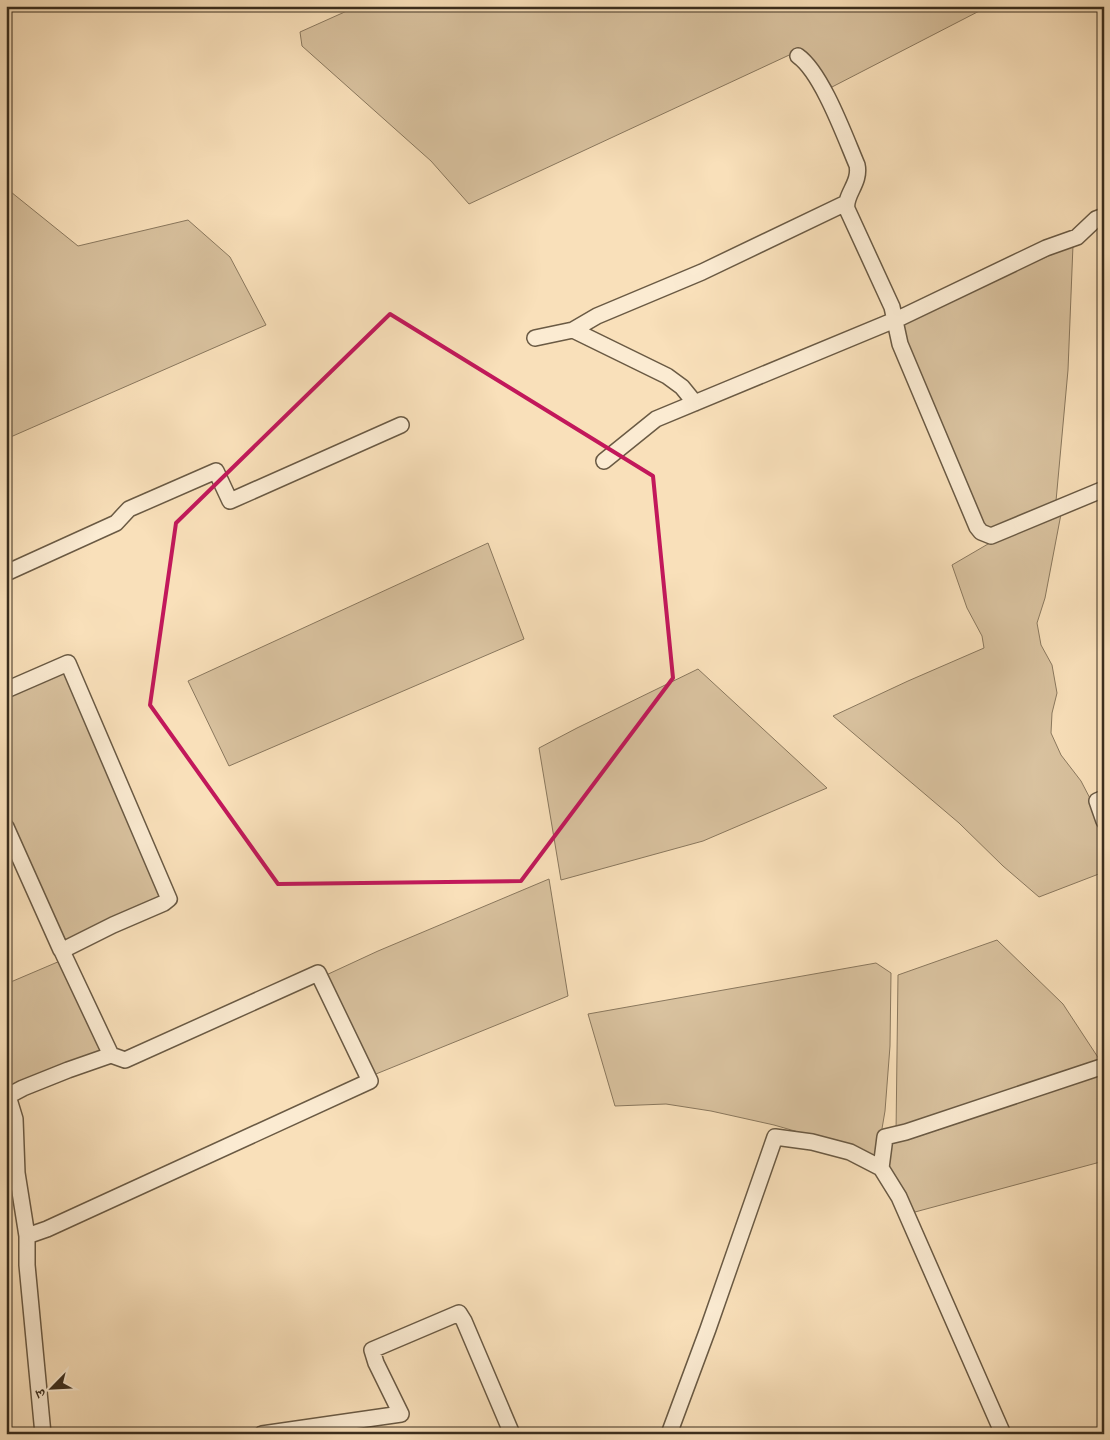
<svg xmlns="http://www.w3.org/2000/svg" width="1110" height="1440" font-family="Alegreya,'Noto Serif Devanagari',serif">
<style>
.green{fill:#d9c29f;stroke:#8a785e}
.lines{fill:none;stroke-linecap:round;stroke-linejoin:round}
.minor-casing{stroke:#6a5a44;stroke-width:18}
.minor{stroke:#fbebd2;stroke-width:15}
.marked{fill:none;stroke:#c2185b;stroke-width:4;stroke-linejoin:round}
</style>
<rect width="100%" height="100%" fill="#f9e0ba"/>
<filter id="stains"><feTurbulence type="fractalNoise" baseFrequency=".004" numOctaves="4"/><feColorMatrix values="0 0 0 0 .2 0 0 0 0 .09 0 0 0 0 .02 0 0 0 .5 -.17"/></filter>
<radialGradient id="worn" r=".72"><stop offset=".6" stop-color="#630" stop-opacity="0"/><stop offset="1" stop-color="#630" stop-opacity=".3"/></radialGradient>
<path class="green" d="M358 6H989L832 87 800 50 469 204 431 161 302 46 300 32Z
M6 188 78 246 188 220 230 257 266 325 6 439Z
M1073 245 1068 370 1056 501 991 532 983 525 898 323Z
M1061 514 1045 598 1037 623 1041 645 1052 665 1057 693 1052 713 1051 733 1061 755 1081 781 1094 806 1104 835V872L1039 897 1003 866 959 823 833 716 908 681 984 648 982 636 967 608 952 565 1000 537Z
M488 543 524 639 229 766 188 681Z
M65 667 165 898 61 944 6 819V693Z
M698 669 827 788 703 841 561 880 539 748 577 728Z
M549 879 568 996 371 1076 324 976 378 951Z
M997 940 1063 1004 1103 1065 896 1133 898 975Z
M60 961 103 1052 6 1091V984Z
M876 963 891 973 890 1046 885 1111 877 1158 819 1138 774 1125 711 1111 666 1104 615 1106 588 1014Z
M1104 1068V1161L915 1212 890 1176 888 1139Z"/>
<g class="lines">
<g class="minor-casing">
<path id="minor" d="M798 56C822 73 845 137 857 165 861 183 844 195 847 209L892 307 900 344 977 527 981 532 991 536 1104 489
M573 330 597 316 702 272 846 203
M535 338 573 330 667 376 682 387 695 403
M604 461 656 419 902 317 1046 248 1077 237 1096 219 1104 216
M6 573 116 523 129 509 216 471 230 501 401 425
M6 690 68 663 169 899 164 903 113 925 69 947 61 950 6 827
M1104 798 1097 801 1104 821
M8 1096 15 1119 17 1173 27 1236 47 1229 370 1081 318 973 125 1060 111 1055
M6 1097 23 1088 68 1070 111 1055 61 949
M881 1168 899 1197 1003 1434
M27 1236V1265L43 1434
M262 1434 401 1414 376 1363 372 1350 459 1313 464 1321 512 1434
M669 1434 708 1329 775 1137 812 1142 850 1152 881 1168 885 1137 906 1132 1104 1066"/>
</g>
<use href="#minor" class="minor"/>
</g>
<path class="marked" d="M390 314 653 476 673 678 521 881 278 884 150 705 176 523Z"/>
<rect width="1110" height="1440" fill="none" stroke="#f9e0ba" stroke-width="25"/>
<rect x="8" y="8" width="1095" height="1425" fill="none" stroke="#3a2d1d" stroke-width="2.5"/>
<rect x="12" y="12" width="1085" height="1415" fill="none" stroke="#3a2d1d"/>
<g transform="translate(52 1388) rotate(246)" stroke="#fbebd2" stroke-width="4" paint-order="stroke">
<path d="M0-4L9 19L0 12L-9 19Z" fill="#3a2d1d"/>
<text y="-8" font-size="14" font-weight="bold" text-anchor="middle" fill="#3a2d1d">उ</text>
</g>
<rect width="100%" height="100%" filter="url(#stains)"/>
<rect width="100%" height="100%" fill="url(#worn)"/>
</svg>
